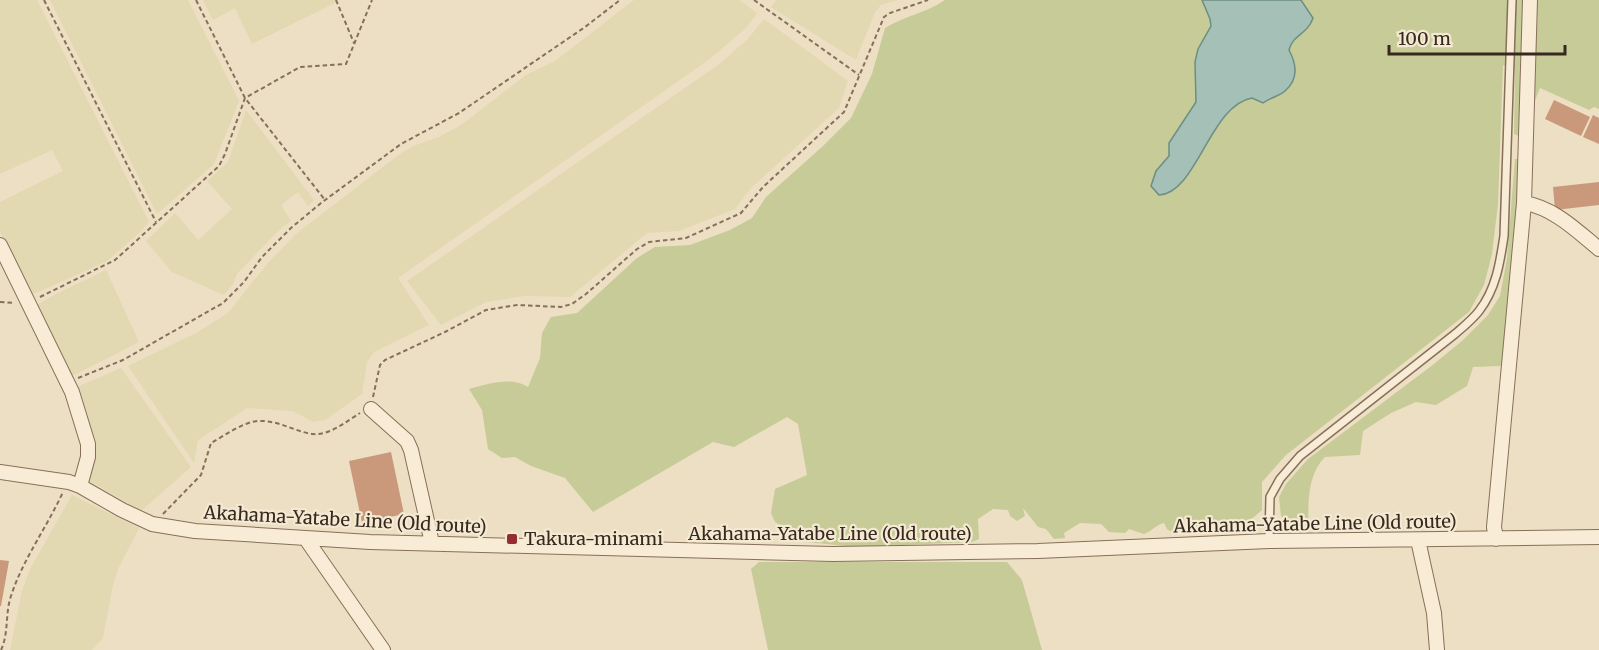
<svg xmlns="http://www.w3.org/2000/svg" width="1599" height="650" font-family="Merriweather,serif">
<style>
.farmland{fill:#e2d8b1}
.green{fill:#c6cb97}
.water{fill:#a5c0b7;stroke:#6c8e84;stroke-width:1.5}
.building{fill:#ca987a}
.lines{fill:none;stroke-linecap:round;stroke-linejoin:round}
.lane-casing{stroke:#86705a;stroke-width:10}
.street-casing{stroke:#86705a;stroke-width:16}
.path{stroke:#86705a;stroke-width:2;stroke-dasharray:4.5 3;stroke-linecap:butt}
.lane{stroke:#f8ecd6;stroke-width:7}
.street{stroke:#f8ecd6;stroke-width:14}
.poi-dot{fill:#942c31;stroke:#f4e9d2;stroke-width:2}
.labels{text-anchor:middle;stroke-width:4.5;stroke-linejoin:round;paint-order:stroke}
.street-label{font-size:18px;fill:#37291e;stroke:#f4e9d2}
.poi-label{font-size:18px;fill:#37291e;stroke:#f4e9d2;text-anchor:start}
</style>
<rect width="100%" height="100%" fill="#eddfc3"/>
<path class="farmland" d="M0 0H37L149 222 137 235 107 261 34 294 25 288 0 232V202L63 171 52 150 0 174Z
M50 0H188L239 101 214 164 157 214Z
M203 0H336L337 2 252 44 235 8 213 20Z
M634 0H739L757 13 747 27 711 58 398 278 429 325 374 352 367 362 362 394 325 420 313 422 293 411 247 408 198 440 194 463 128 366 196 333 228 313 267 264 296 234 401 153 416 145 439 137 461 125 526 75 555 61Z
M776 0H897L881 5 875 12 856 60 771 7Z
M764 19 848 81 839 108 751 188 735 209 679 231 647 233 570 297 525 296 486 302 441 325 407 281 718 65 747 40Z
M246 110 314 200 308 206 298 192 281 205 291 221 278 231 237 274 233 284 224 295 172 272 146 241 175 213 198 240 232 209 207 181 228 162Z
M106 270 139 342 74 375H68L35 306 54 295Z
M121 368 191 467 141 511 90 481 95 443 77 387Z
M72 495 139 528 118 569 113 585 103 638 92 650H10L22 591 30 569Z"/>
<path class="green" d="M945 0H1599V109L1594 107 1589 110 1540 88 1534 103 1532 117 1519 136 1514 134 1515 70 1503 65 1498 204 1492 254 1484 285 1469 312 1286 455 1262 482V510C1237 533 1227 529 1195 530L1186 520 1183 519 1184 529 1181 532 1173 533 1167 529 1164 523C1157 524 1152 531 1144 534L1129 529 1125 533 1109 532 1101 524 1080 523 1064 533 1065 538 1054 539 1046 529 1038 527 1023 508 1025 516 1017 521 1010 516 1008 510 993 509 978 519 979 539 972 542 856 547 806 542 775 522 771 513 775 489 807 475 798 424 787 417 734 447 713 442 593 512 565 478 531 466 515 457 502 458 488 449 482 410 469 389C488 384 511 376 528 387L540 358 542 333 551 317 577 313 637 258 655 247 690 245 730 230 752 218 766 197 823 146 851 118 872 74 885 28C904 16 926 13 945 0Z
M1515 159H1518L1520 192 1506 359 1500 366 1473 367 1467 386 1436 405 1416 402 1391 413 1363 431 1360 455 1325 457C1306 476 1309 506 1308 530L1301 529 1281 516 1279 497 1286 484 1308 459 1430 367 1462 341 1488 315 1500 296 1507 258Z
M759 562H1007L1022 580 1042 650H768L751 569Z"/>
<path class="water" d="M1202 0H1301L1313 18C1308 34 1293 34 1289 50 1297 65 1298 80 1285 91 1280 96 1271 97 1263 103L1252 98C1210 105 1197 193 1159 195L1151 186 1156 171 1169 156V143L1196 102 1195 62 1198 49 1211 26 1210 19Z"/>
<path class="building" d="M1554 100 1590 117 1581 136 1545 119Z
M1593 115 1599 118V144L1583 137Z
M1599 182V205L1555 210 1553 187Z
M391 452 404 514 362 523 349 461Z
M0 560 9 561 1 606H0Z"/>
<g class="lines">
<g class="lane-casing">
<path id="lane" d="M1269 541 1270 497 1280 479 1300 456 1455 334C1463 327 1472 320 1479 311 1496 289 1500 263 1504 236L1512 0"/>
</g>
<g class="street-casing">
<path id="street" d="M1524 203 1530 0
M0 245 72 392 88 444V457L80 486
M371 409 407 441 411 450 432 543
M0 472 69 482 80 486 122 510 152 524 195 531 370 542 833 554 1038 551 1269 541 1599 537
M306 539 383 650
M1496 539 1494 527 1524 203C1554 208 1576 230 1599 249
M1418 540 1434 613 1437 650"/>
</g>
<path class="path" d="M44 0 156 222
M196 0 245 98 325 200
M336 0 354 43
M754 0 859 75
M40 297 115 260 219 166 225 154 245 98 300 67 346 64 372 0
M0 302 15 303
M78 378 123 360 223 303 244 282 262 257 291 228 321 203 401 144 459 113 585 27 620 0
M373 397 380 365 385 360 445 332 486 310 517 305 561 307 572 304 586 294 637 249 649 242 686 238 741 213 763 187 844 112 884 17 890 13 928 0
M163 514 201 475 211 443C224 436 243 422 258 421 279 420 295 432 313 434 329 436 347 421 360 413
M1 650C9 633 5 613 11 596 23 559 47 527 63 492"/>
<use href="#lane" class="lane"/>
<use href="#street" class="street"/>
</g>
<rect class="poi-dot" x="506" y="533" width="12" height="12" rx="3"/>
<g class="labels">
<g class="street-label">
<text transform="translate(345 520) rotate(3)" y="6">Akahama-Yatabe Line (Old route)</text>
<text transform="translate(1315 524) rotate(-1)" y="6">Akahama-Yatabe Line (Old route)</text>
<text x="830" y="540">Akahama-Yatabe Line (Old route)</text>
</g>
<g class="poi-label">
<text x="524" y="545">Takura-minami</text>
</g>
</g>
<path d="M1389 45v9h176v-9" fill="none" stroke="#37291e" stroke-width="3"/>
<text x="1398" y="45" font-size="18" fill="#37291e" stroke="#f4e9d2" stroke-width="4.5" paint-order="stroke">100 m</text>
</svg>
